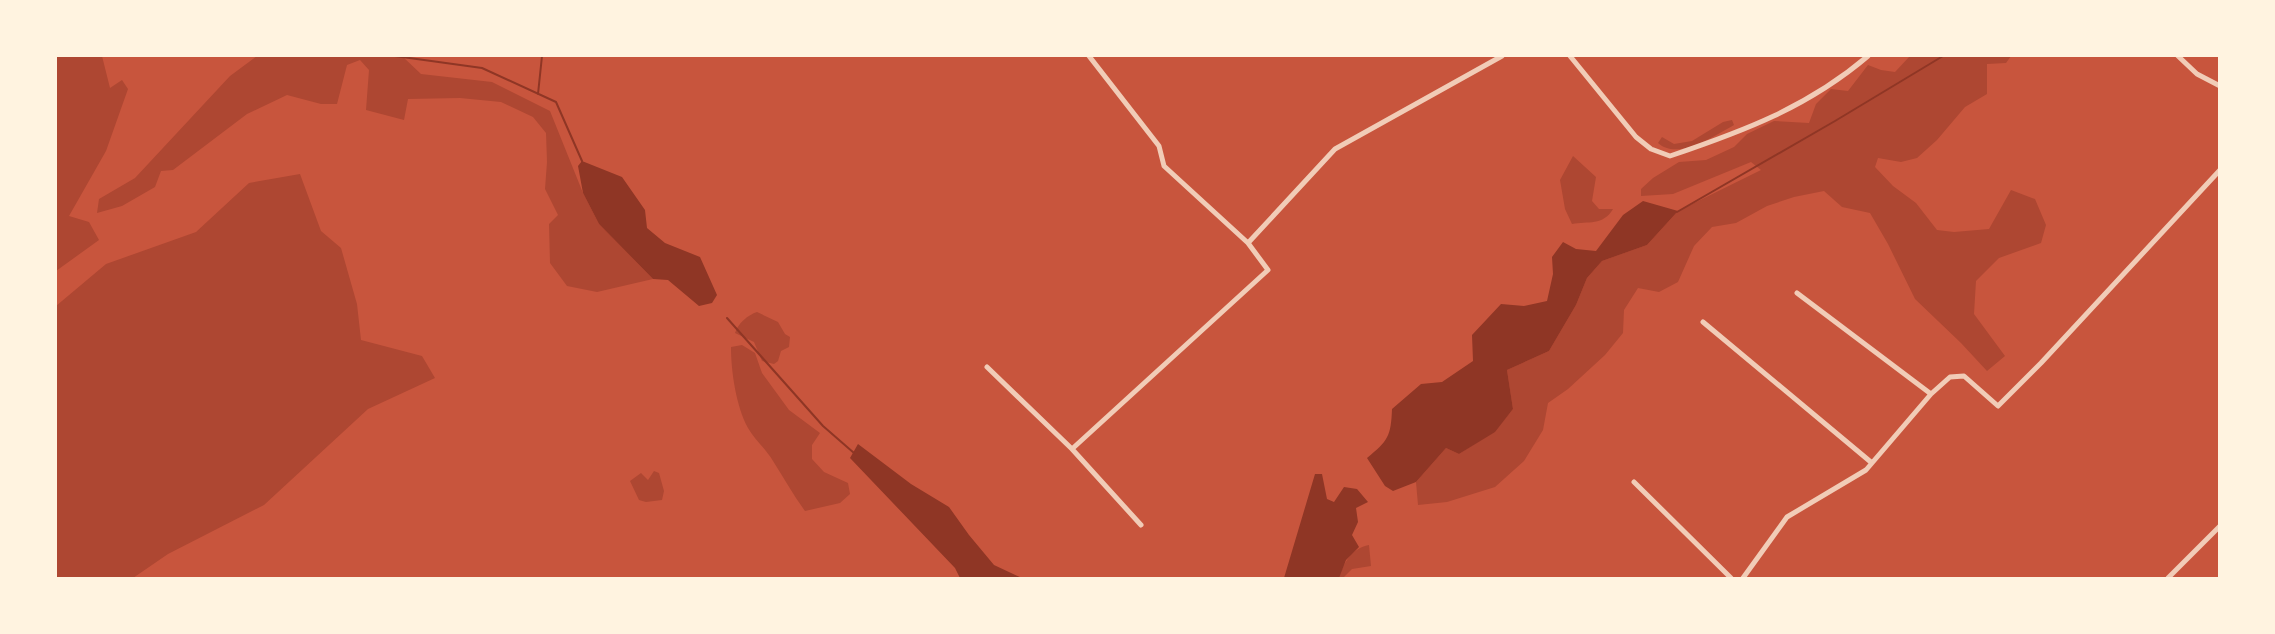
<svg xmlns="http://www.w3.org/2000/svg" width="2275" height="634" font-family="'Source Sans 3',sans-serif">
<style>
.green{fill:#ae4732}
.water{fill:#8f3625}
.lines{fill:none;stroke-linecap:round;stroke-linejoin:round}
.stream{stroke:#8f3625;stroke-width:2}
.minor{stroke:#f1ccb7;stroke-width:5}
</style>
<rect width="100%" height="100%" fill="#c8553d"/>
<path class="green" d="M56 56H102L110 88 122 80 128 89 106 151 69 216 89 222 99 240 56 271Z
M257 56H402L421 74 492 82 550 111 583 193 599 224 653 279 597 292 567 286 550 263 549 224 558 215 545 189 547 162 546 133 533 117 501 102 460 98 408 99 404 120 366 110 369 70 360 60 347 65 337 104H321L287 95 247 114 173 170 161 171 155 187 122 206 97 213 99 199 135 178 230 76Z
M1910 56H2011L2006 63 1987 64V94L1965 107 1937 140 1917 158 1901 162 1878 158 1875 167 1893 186 1916 203 1937 230 1954 232 1989 229 2011 190 2035 199 2046 225 2041 243 1999 258 1976 281 1974 314 2005 356 1987 371 1961 343 1915 299 1888 244 1870 213 1842 207 1824 191 1794 197 1767 206 1736 223 1712 227 1694 246 1678 282 1659 292 1638 288 1624 310 1623 333 1605 355 1568 389 1548 403 1543 430 1524 461 1495 487 1447 502 1418 505 1416 482 1446 448 1459 454 1495 431 1513 409 1507 370 1549 351 1576 305 1587 278 1602 261 1647 245 1678 211 1761 170 1751 162 1673 194 1641 196V189L1653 178 1679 162 1706 160 1734 147 1747 134 1774 121 1809 123 1816 104 1831 89 1848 91 1868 65 1881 70 1895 72Z
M1732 120 1734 125C1714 136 1678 161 1658 143L1662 137 1674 144 1692 141 1723 122Z
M1573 156 1596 177 1592 201 1599 209H1613C1603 226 1588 221 1572 224L1565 209 1560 180Z
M300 174 321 231 341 248 357 304 361 340 422 356 435 378 368 409 264 505 168 554 133 578H56V306L106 264 196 232 249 183Z
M757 312 778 322 785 334 790 337 789 347 781 351 778 361 774 364 762 361 754 342 735 333C738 323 748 315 757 312Z
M742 345 755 353 762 373 789 410 820 433 812 445V459L824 472 848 483 850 494 840 503 805 511C793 495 784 478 773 461 766 449 755 440 748 428 736 406 731 371 731 347Z
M654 471 659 473 664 491 662 500 646 502 639 500 630 481 641 473 648 480Z
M1369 545 1371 566 1352 569 1344 577H1339C1345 561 1351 549 1369 545Z"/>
<path class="water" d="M582 161 622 177 645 210 647 228 665 243 700 257 717 295 712 303 699 306 668 280 653 279 599 224 583 193 578 166Z
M1643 201 1678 211 1647 245 1602 261 1587 278 1576 305 1549 351 1507 370 1513 409 1495 432 1459 454 1446 448 1416 482 1393 491 1385 486 1367 458C1388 441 1391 436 1392 409L1421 384 1442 382 1473 361 1472 335 1501 304 1524 306 1547 301 1553 274 1552 257 1563 242 1576 249 1596 251 1623 215Z
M858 444 911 484 949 507 969 535 994 565 1022 578H1031H960L955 568 850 458Z
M1315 474H1322L1327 499 1334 502 1344 487 1357 489 1368 502 1356 508 1358 522 1352 535 1359 547 1346 560 1339 578H1284Z"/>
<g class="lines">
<path class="stream" d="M395 56 482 68 556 102 582 161
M538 94 542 56
M1677 212 1835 121 1943 56
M727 318 823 426 854 453"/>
<path class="minor" d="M1570 56 1636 137 1651 149 1670 156C1744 131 1808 107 1868 56
M2178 56 2197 74 2220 86
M1248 243 1335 149 1502 56
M1797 293 1931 394
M1703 322 1872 463
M987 367 1072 449 1268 270 1248 243 1164 166 1159 146 1089 56
M1072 449 1141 525
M1634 482 1731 578
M1743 578 1787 517 1866 470 1931 394 1950 377 1964 376 1998 406 2041 363 2220 170
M2168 578 2220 526"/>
</g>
<rect width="2275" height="634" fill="none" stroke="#fff3e0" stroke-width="114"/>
</svg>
